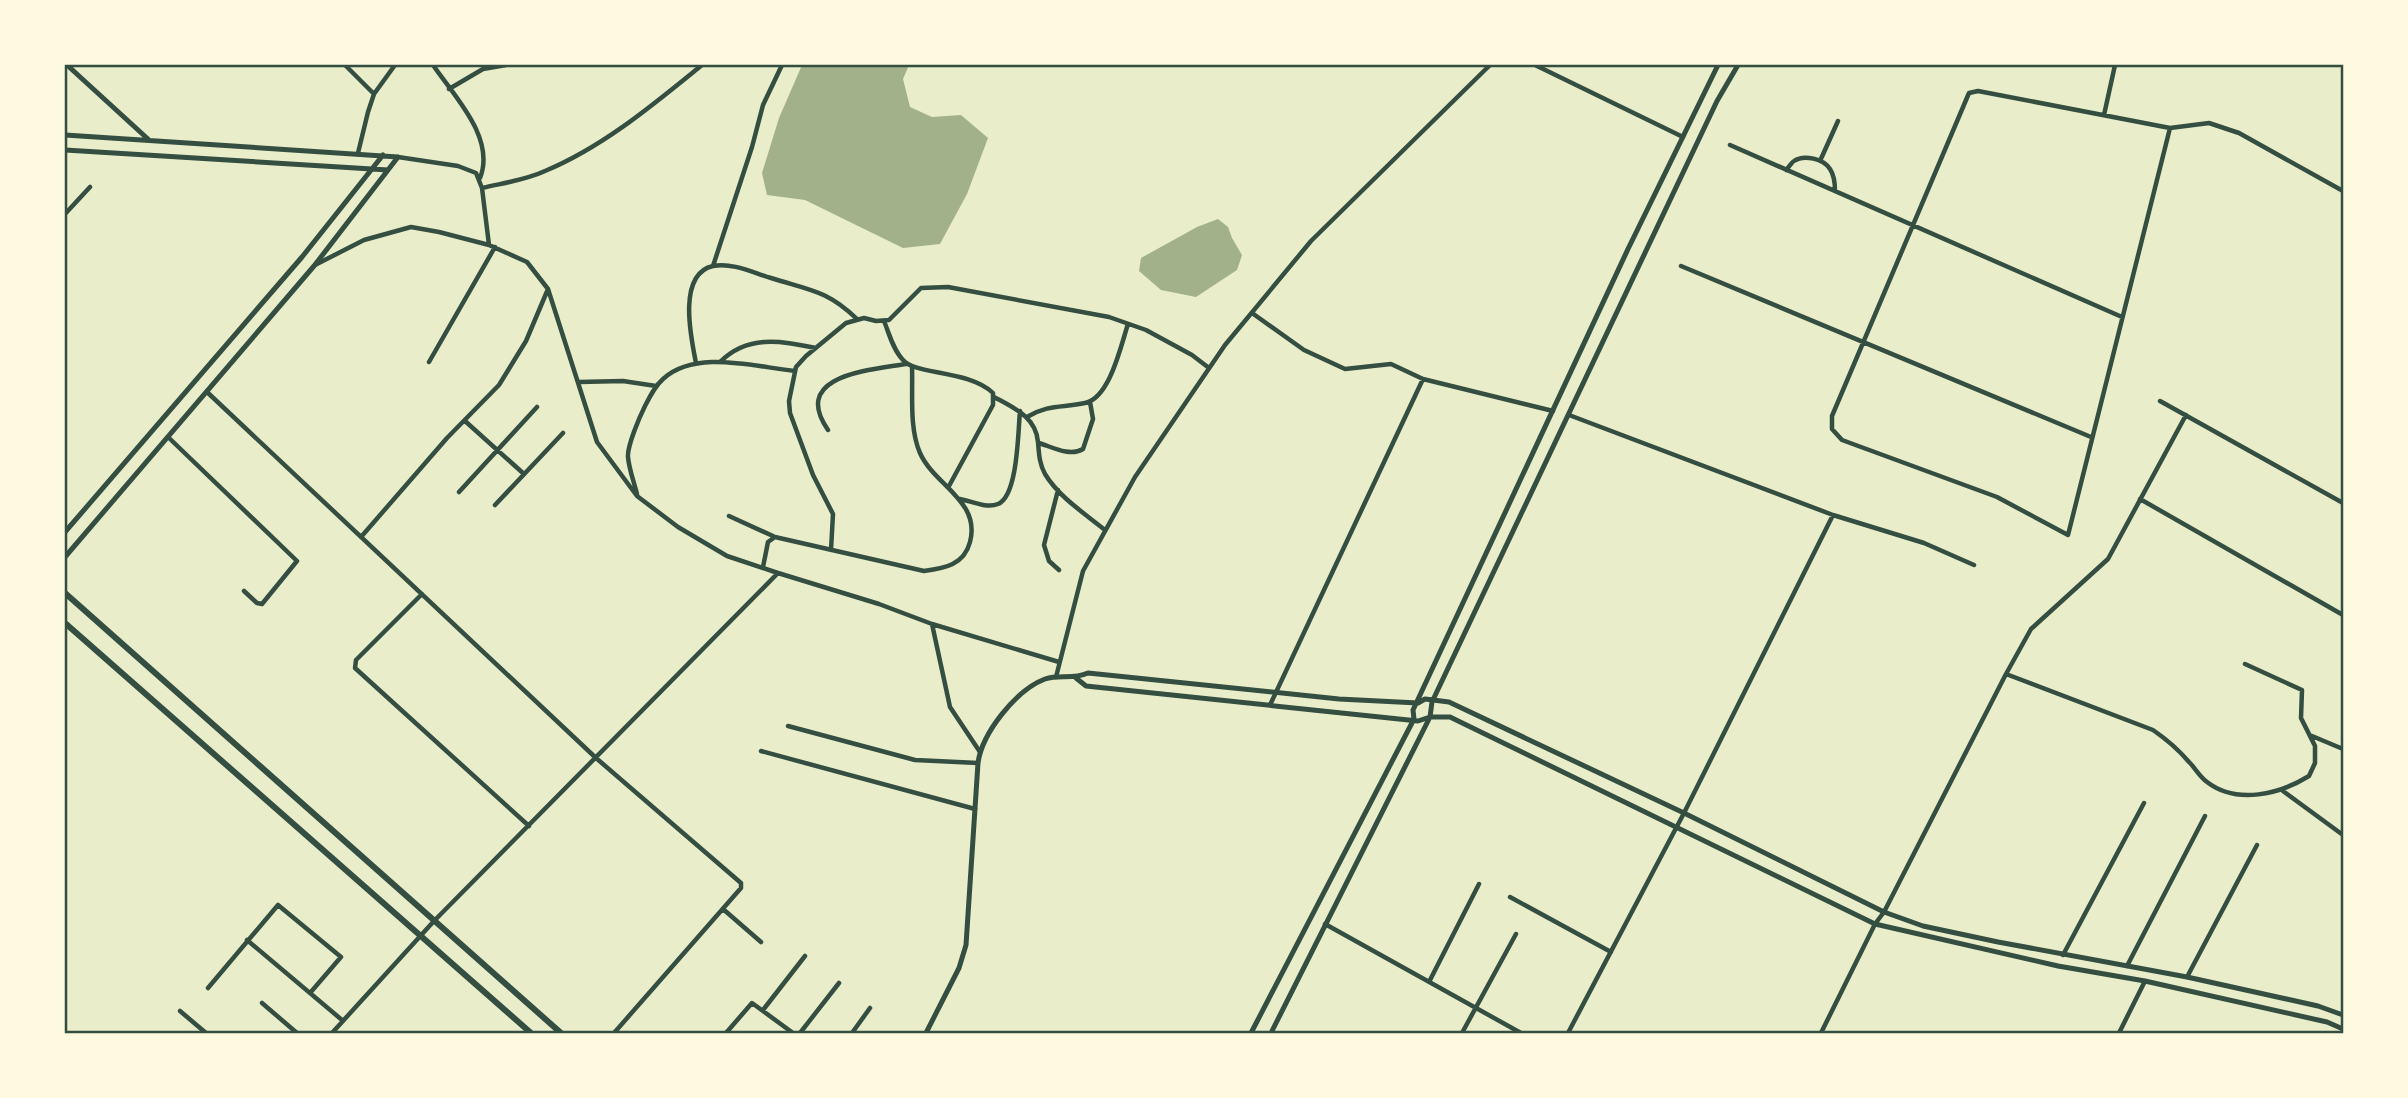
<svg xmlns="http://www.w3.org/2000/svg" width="2408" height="1098" font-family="Montserrat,sans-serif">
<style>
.water{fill:#a3b18a}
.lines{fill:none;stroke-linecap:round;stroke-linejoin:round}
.minor{stroke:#344e41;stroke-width:4.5}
.tertiary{stroke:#344e41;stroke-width:5}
.secondary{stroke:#344e41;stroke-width:6}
.neatline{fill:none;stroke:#344e41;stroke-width:2.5}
</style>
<rect width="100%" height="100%" fill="#e9edc9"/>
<path class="water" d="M802 65H909L903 79 910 107 932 117 961 115 988 138 967 194 940 244 903 248 805 200 767 195 762 173 779 118Z
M1218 219 1228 227 1232 238 1242 255 1237 270 1196 297 1161 290 1139 271 1141 258 1197 227Z"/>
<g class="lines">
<path class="minor" d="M345 65 374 94
M433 65C454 96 496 138 480 178
M1535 65 1683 137
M449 89 483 69 506 65
M2104 115 2115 65
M2170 128 2068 535 1997 497 1842 440 1832 429V416L1969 93 1978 91 2170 128 2209 123 2239 133 2343 191
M1730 145 2122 317
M358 153 368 112 374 94 395 65
M398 157 458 166 476 173 482 188 489 245
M1820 161 1838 121
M1786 170C1787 169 1793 161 1794 161 1804 154 1824 159 1830 169 1834 175 1835 183 1835 191
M482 188C503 183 526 180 545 171 603 147 654 104 702 65
M65 214 90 187
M315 265 364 240 411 227 439 232 489 245 527 262 548 289 597 442 637 496 678 527 727 556 778 573
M713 266 752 147 763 105 782 65
M1681 266 2091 437
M1252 313 1304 350 1345 369 1391 364 1423 379
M884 321C889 333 893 350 903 360 915 375 969 370 993 393V405L949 486
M429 362 495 247
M720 362C748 334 781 341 816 348
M696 363C691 338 677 274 713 266 732 262 754 273 771 278 809 290 827 290 857 319
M579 382 623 381 656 386
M207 392 596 758 741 883V888L614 1033
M994 397C1014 408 1036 417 1038 442 1039 453 1039 463 1045 474 1059 497 1084 513 1105 530
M2160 401 2343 503
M1569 415 1833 515 1924 543 1974 565
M1027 417C1049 404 1062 408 1085 403 1110 398 1121 345 1128 324
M465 421 524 474
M828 430C790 375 870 370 906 364
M168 437 297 561 262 604 257 603 244 591
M1039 443C1052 447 1070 457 1083 449L1093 419 1090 402
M1058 490 1044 545 1049 561 1059 570
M459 492 537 407
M637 494C634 482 629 469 628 457 627 446 640 416 645 406 650 396 655 386 663 379 696 349 755 367 795 371
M960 499C971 501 987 509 998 504 1018 496 1018 431 1020 411
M2140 499 2343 615
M495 505 563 433
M729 516 773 536
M361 537 447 438 499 385 526 341 548 289
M831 550 833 514 813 475 790 413 789 401 796 367 806 356 846 323 864 318 876 321 889 320 921 288 948 287 1109 317 1146 330 1192 355 1209 368
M763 567 768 542 775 537 924 571C945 568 964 565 970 542 981 501 934 485 920 453 909 428 913 393 912 367
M422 594 356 660 355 668 529 826
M932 624 950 707 980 752
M2006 674 2153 730C2166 739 2178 749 2189 762 2195 768 2200 777 2207 782 2237 805 2280 794 2309 776L2315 763V746L2301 718 2302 690 2245 664
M1056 677 1083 571 1135 477 1225 345 1311 241 1490 65
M1270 705 1423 379 1553 411
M788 726 915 760 978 763
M2312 736 2343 749
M761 751 975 809
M2283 791 2343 835
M1510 897 1611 952
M723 909 761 942
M1325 924 1521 1033
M247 940 342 1020
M2063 955 2144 803
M2127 966 2205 816
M2187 977 2257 845
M1429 982 1479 884
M208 988 278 905 341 957 310 993
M262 1003 297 1033
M763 1010 805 956
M180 1011 206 1033
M332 1033 434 921 778 573 879 604 932 624 1059 662
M726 1033 752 1003 793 1033
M800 1033 839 983
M852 1033 870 1008
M1462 1033 1516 934
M1568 1033 1684 813 1833 515
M1821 1033 1875 924 1884 912 2006 674 2031 629 2108 559 2186 415
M2119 1033 2145 981"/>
<path class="tertiary" d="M67 65 149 140
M65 135 398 157 314 266 65 557
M65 150 388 170
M65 532 302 257 383 155
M1076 678 1086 686 1418 721 1430 717H1450L1875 924 2058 966 2145 981 2327 1022 2343 1029
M926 1033 959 968 966 945 978 763C982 733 1016 690 1045 679 1060 674 1072 680 1088 673L1339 699 1418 703 1425 699 1449 702 1684 813 1884 912 1923 926 1998 942 2187 977 2318 1006 2343 1015
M1251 1033 1414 719 1413 710 1628 249 1718 65
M1271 1033 1430 717 1432 702 1717 101 1738 65"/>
<path class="secondary" d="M65 593 561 1033
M65 623 531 1033"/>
</g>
<rect width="2408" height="1098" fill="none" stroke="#fefae0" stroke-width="133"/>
<rect x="66" y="66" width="2276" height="966" class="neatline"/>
</svg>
